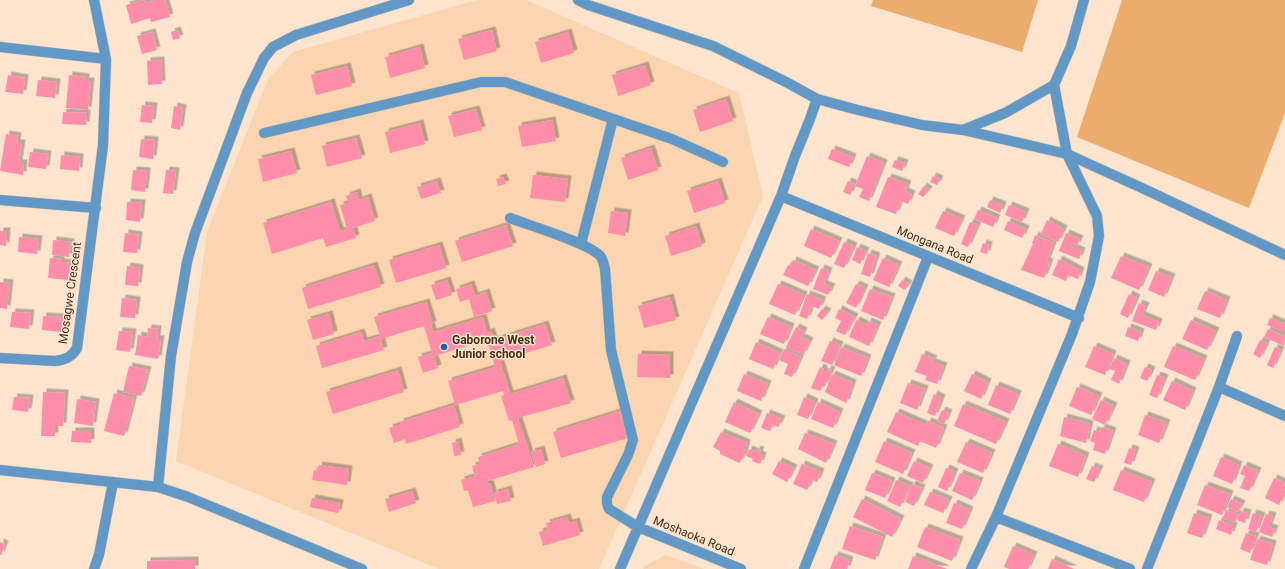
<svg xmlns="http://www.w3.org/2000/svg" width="1285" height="569" font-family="Roboto,sans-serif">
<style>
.built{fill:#fbd4b0}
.green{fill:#ecac6d}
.building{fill:#ff8eaa;filter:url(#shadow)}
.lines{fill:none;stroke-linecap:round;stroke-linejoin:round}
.minor-casing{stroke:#d8c0ab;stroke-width:11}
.minor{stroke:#6198c6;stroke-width:10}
.poi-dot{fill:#1f669a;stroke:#fce4cf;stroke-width:1.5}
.labels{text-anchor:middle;stroke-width:3;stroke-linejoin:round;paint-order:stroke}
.street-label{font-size:12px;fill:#462f19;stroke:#fce4cf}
.poi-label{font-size:12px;font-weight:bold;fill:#462f19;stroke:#fce4cf;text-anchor:start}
</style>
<defs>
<filter id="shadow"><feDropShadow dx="3.5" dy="-3.5" stdDeviation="0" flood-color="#0004"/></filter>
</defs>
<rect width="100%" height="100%" fill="#fce4cf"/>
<path class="built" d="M477 0H526L739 93 763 196 599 569H439L176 461 207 232 268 79 293 52Z
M666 555 704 569H643L644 566Z"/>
<path class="green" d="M873 0H1038L1022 52 871 6Z
M1122 0H1285V113L1249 208 1077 137Z"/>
<path class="building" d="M143 0H145L146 3 156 0H165L170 17 151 22 150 18 131 24 126 5Z
M177 30 180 38 173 40 171 32Z
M492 30 497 51 464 60 458 39Z
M152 32 157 50 142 54 137 36Z
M568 32 574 53 541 63 535 42Z
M420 47 425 68 390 78 385 57Z
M161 60 162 84 148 85 147 61Z
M645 65 651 85 618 96 612 75Z
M347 66 352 86 316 95 311 75Z
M8 75 25 78 23 94 5 92Z
M69 75 86 77V81H91L88 110 66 108Z
M38 80 57 82 55 98 36 96Z
M726 99 733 121 700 132 693 110Z
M142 105 154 106 152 123 140 122Z
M174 106 183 108 180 130 171 128Z
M476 109 482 130 454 137 448 116Z
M63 112 87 113 86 125 62 124Z
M552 120 556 141 522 147 518 126Z
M420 123 425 144 390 153 385 132Z
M6 134 18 136 17 143H22L19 163H24L23 175 0 171Z
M356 138 362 158 327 167 322 146Z
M141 139 155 140 153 159 139 157Z
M651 148 658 170 628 180 621 158Z
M832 149 853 157 849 167 828 159Z
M291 151 297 173 263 182 258 159Z
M30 152 48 154 46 169 28 167Z
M61 155 80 157 79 171 60 169Z
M867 156 884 163 869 201 859 197 863 189 855 186Z
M895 160 905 163 902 171 892 167Z
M133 170 147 171 145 192 131 190Z
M166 170 176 171 173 194 163 193Z
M533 175 568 179 565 202 530 198Z
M933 176 940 179 937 185 930 182Z
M503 177 506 184 498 186 496 179Z
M888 177 908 184 905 191 912 194 908 204 901 201 896 214 876 207Z
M437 181 441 193 421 199 417 187Z
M718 181 725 203 694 213 687 191Z
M848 181 855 184 850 195 843 192Z
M924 186 929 190 923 197 918 194Z
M357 192 359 200 368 197 375 221 353 228 356 238 326 247 323 238 272 254 263 223 331 202 340 231 347 229 340 205 348 203 346 196Z
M990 200 1003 205 1000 213 987 207Z
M127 202 142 203 140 222 126 220Z
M1009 205 1026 212 1022 222 1005 215Z
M978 210 997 218 993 227 974 219Z
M611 211 628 213 625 236 608 233Z
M943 211 962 219 954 236 935 228Z
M1047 220 1064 229 1058 242 1041 234Z
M1008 221 1026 229 1022 238 1004 230Z
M970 222 978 225 968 247 961 244Z
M506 225 513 246 462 262 455 241Z
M696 226 702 246 671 256 665 236Z
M811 229 839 241 831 258 804 246Z
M0 231H7L6 246 0 245Z
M125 233 139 235 137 253 123 252Z
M1066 233 1080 239 1077 246 1071 243 1070 246 1082 251 1079 259 1059 251Z
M1035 235 1054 243 1047 261 1050 262 1044 278 1021 270 1033 244 1032 243Z
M19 237 39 239 37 254 18 252Z
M53 240 71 242 69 257 52 255Z
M844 242 854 246 844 268 834 264Z
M983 243 989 245 987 254 980 252Z
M439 245 446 268 396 283 389 260Z
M857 247 866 251 860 264 852 260Z
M868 253 877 256 870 277 861 274Z
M1121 256 1149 267 1139 290 1111 278Z
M50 258 61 259V262L70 263 68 280 48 278Z
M883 258 899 265 889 287 873 280Z
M1059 259 1081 271 1078 279 1068 275 1066 281 1052 275Z
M793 260 816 270 808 286 783 275 788 265 791 266Z
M374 265 381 287 308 309 302 288Z
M127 266 140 268 138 286 125 285Z
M821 268 829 271 824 284 832 287 828 295 813 289Z
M1156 271 1172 277 1164 297 1148 290Z
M447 280 452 295 436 300 431 285Z
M902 280 909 284 905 290 898 286Z
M0 282 10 283 7 309 0 308Z
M471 284 475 296 486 292 492 311 474 317 469 299 460 302 456 289Z
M778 284 804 295 795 315 769 304Z
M856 284 865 288 856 308 846 303Z
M870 289 892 297 883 320 861 311Z
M1205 291 1227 300 1220 318 1197 309Z
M807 294 823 300 819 309 812 306 807 319 799 316Z
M1129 294 1137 298 1128 318 1120 314Z
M670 297 676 320 644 328 638 306Z
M122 298 137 300 135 318 120 317Z
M426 302 433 324 431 325 433 332 483 317 487 333 491 331 494 340 545 324 552 345 500 361 510 394 563 378 571 403 518 418 534 467 487 481 488 484 490 483 495 501 473 507 468 490 464 491 461 480 475 476 472 466 480 464 478 457 519 444 512 420 509 421 501 396 504 395 503 391 455 405 448 381 495 367 487 340 434 356 438 368 423 373 418 357 432 353 424 326 381 339 384 350 322 368 316 346 361 332 364 341 380 336 374 317Z
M1139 303 1146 306 1142 315 1159 322 1156 330 1132 321Z
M822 309 828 312 822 320 817 316Z
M839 309 855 317 845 335 836 331 841 321 835 318Z
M12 312 31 313 29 329 10 327Z
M329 314 334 334 313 340 307 320Z
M43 316 62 317 61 332 42 330Z
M768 317 791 327 784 344 760 334Z
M1270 318 1285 324V332L1267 325Z
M856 320 867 325 868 321 878 325 869 346 849 337Z
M1191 320 1216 331 1207 350 1182 339Z
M796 327 804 331 801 337 810 341 803 355 786 347Z
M1128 327 1141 332 1138 341 1125 336Z
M148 328 158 329 157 339H161L158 359 135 355 138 335 147 337Z
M1268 329 1285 336 1284 346 1264 337Z
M119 331 133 332 130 352 116 350Z
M1260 340 1267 343 1260 358 1253 354Z
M830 341 840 345 832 365 821 361Z
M756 342 780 353 773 369 749 359Z
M1094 346 1113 354 1105 375 1085 367Z
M1173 346 1204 359 1195 380 1164 367Z
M841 347 868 358 861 376 834 365Z
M1275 347 1281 350 1273 368 1267 365Z
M784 349 801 357 792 377 784 374 788 364 779 360Z
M638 354 670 355V378L637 377Z
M922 354 934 359 932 362 944 366 937 384 925 380 927 376 915 372Z
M1114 358 1127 364 1119 384 1111 380 1115 371 1109 369Z
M129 366 148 370 141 396 123 392Z
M820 367 824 369 823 371 827 372 828 369 832 370 825 386 823 385 820 391 811 388Z
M1145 367 1152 370 1147 381 1140 378Z
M398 370 404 392 333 414 326 392Z
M744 374 768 384 761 401 737 391Z
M832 374 853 383 846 403 825 392Z
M972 374 988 382 981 399 964 391Z
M1157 375 1165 378 1157 398 1149 395Z
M1172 381 1193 391 1185 410 1163 400Z
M908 383 925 389 917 410 900 403Z
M996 385 1018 394 1010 414 988 405Z
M1077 387 1099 396 1091 415 1069 406Z
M43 392 65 393 63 426H55V436H41Z
M114 393 134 398 124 436 104 431Z
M934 394 942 398 935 416 927 413Z
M14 397 30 398 28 412 12 410Z
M804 397 815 402 808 419 797 415Z
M77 399 96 402 93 426 74 423Z
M1101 400 1114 406 1105 425 1092 419Z
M734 402 759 414 750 433 725 422Z
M818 402 840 412 833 428 811 419Z
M963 404 1006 422 996 444 954 426Z
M454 405 460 427 406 444 405 439 394 443 389 428 401 424 400 422Z
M942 410 949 413 944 424 937 421Z
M620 411 628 438 561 458 553 432Z
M896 412 926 425 928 421 944 428 936 448 920 441 918 446 887 432Z
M767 413 782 419 778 427 773 425 770 431 761 428Z
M1145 415 1167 423 1159 443 1138 435Z
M1064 417 1090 424 1086 443 1060 436Z
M1102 427 1113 431 1105 454 1093 450 1095 443 1090 441 1094 430 1100 432Z
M72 431H91V443L71 442Z
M721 432 747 443 744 456 739 463 720 454V451L713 447Z
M805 433 834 444 826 463 798 449Z
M458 441 461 455 454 456 452 443Z
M884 441 912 453 903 474 875 462Z
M966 442 992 453 983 473 957 462Z
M1058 444 1086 456 1078 477 1049 466Z
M1129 448 1136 450 1131 465 1124 463Z
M541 449 545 464 536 467 531 452Z
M749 449 756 452 757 449 761 450 759 454 763 456 760 464 752 461 753 459 746 456Z
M1221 457 1239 465 1232 484 1213 476Z
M779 461 794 468 787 482 772 474Z
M914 461 930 468 923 483 907 476Z
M802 464 821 472 817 482 812 480 807 490 793 484Z
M319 465 349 469 347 485 312 480 314 470 318 471Z
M1244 465 1258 471 1249 491 1240 488 1245 476 1240 474Z
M1092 466 1100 469 1094 482 1086 479Z
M946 468 955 472 947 491 938 487Z
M1121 470 1152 482 1144 502 1113 490Z
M872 473 892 481 885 498 865 490Z
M960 473 980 481 972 500 952 491Z
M1274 478 1285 483V491L1279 505 1265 498Z
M896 480 910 486 900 507 887 501Z
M912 484 922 488 914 506 905 502Z
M1205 485 1230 494 1222 515 1197 505Z
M508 489 511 501 497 504 494 493Z
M412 491 416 503 389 512 385 499Z
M930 492 949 500 943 513 924 505Z
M312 498 340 503 338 513 310 507Z
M862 499 901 519 892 537 853 517Z
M1231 499 1242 504 1238 512 1227 507Z
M954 503 970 510 962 529 946 523Z
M1226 510 1238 514 1235 523 1223 518Z
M1241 511 1248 513 1245 523 1237 520Z
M1194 513 1209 518 1202 538 1187 533Z
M1253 513 1262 516 1256 532 1248 529Z
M1266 514 1273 516 1269 527 1275 529 1272 537 1259 532Z
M567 517 569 523 576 521 580 535 543 546 539 532 548 529 546 523Z
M1219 520 1234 526 1231 535 1216 529Z
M850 526 883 537 875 560 842 549Z
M925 527 960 540 952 561 917 547Z
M1246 533 1256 536 1250 553 1240 549Z
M1257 539 1273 544 1267 565 1250 560Z
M0 542 5 544 1 555H0Z
M1013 546 1034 555 1028 569H1009L1004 567Z
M835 555 850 560 847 569H830Z
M913 556 947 569H908Z
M1052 559 1074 569H1048Z
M195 560V569H147V561Z"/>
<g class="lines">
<g class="minor-casing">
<path id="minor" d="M578 0 588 5 713 46 788 83 817 99 810 119 795 156 781 196 620 569
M0 47 106 59
M817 99 858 110 922 125 963 130 1067 154 1142 188 1285 255
M963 130 1005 113 1054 85
M264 133 481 82H505L672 139 723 162
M781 196 1079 318
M0 200 96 208
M510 218C528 225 592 244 601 257 603 260 604 265 605 269L611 350 633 440 628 455 607 497V504L609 509 638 527 741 569
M581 244 613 119
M0 358 55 361C65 360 72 357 77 348L103 145 106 59 94 0
M1219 387 1285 416
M0 470 158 487 188 497 362 569
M158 487 171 356 187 262 195 233 247 93 264 58 273 47 296 35 409 0
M996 517 1130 569
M94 569 99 555 113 482
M804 569 928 257
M971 569 996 517 1072 334 1090 282 1099 236 1097 216 1067 154 1054 85 1071 46 1084 0
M1147 569 1219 387 1237 336"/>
</g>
<use href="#minor" class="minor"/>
</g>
<circle class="poi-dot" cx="444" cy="347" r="4"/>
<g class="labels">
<g class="street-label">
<text transform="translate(935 245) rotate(22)" y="4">Mongana Road</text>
<text transform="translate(70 293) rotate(-82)" y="4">Mosagwe Crescent</text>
<text transform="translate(694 536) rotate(22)" y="4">Moshaoka Road</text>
</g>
<g class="poi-label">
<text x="452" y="344">Gaborone West<tspan x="452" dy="14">Junior school</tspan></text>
</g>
</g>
</svg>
